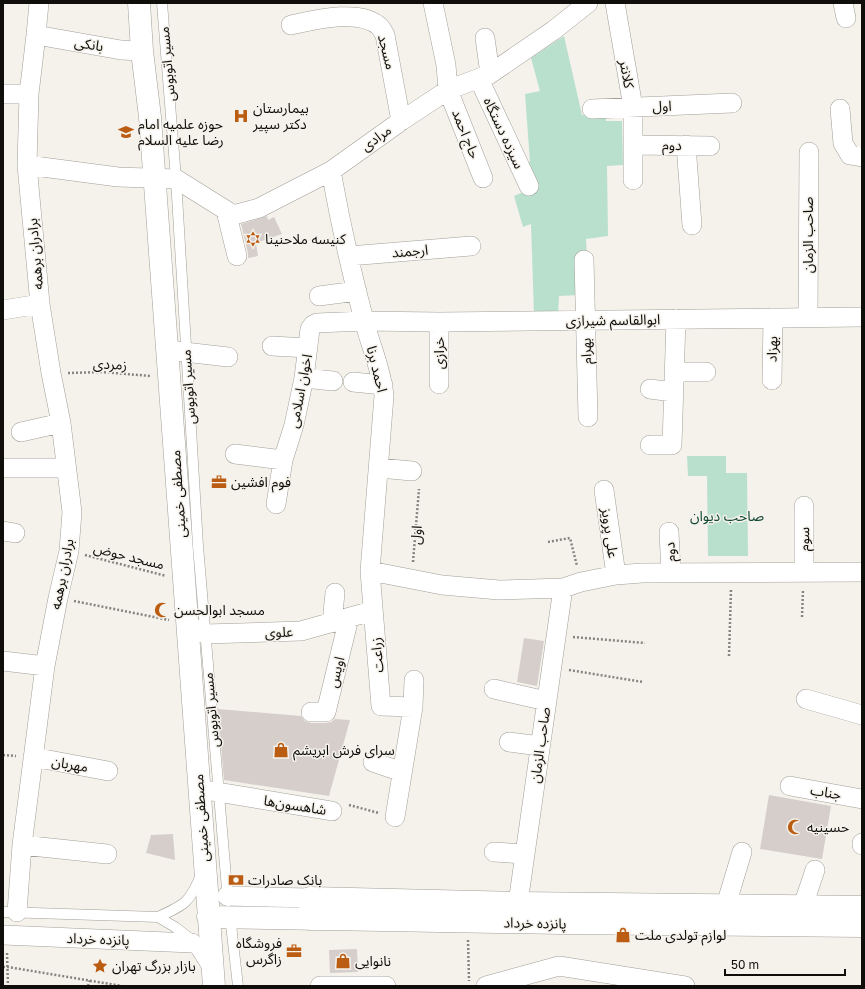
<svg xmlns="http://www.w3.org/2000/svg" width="865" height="989" font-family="'Golos Text','Noto Sans Arabic',sans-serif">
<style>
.green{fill:#b9e0cc}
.building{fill:#d6ceca}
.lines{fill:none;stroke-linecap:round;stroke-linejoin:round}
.lane-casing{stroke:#a19f98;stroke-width:11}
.street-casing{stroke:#a19f98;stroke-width:20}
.primary-casing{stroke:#a19f98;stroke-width:23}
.path{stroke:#86847f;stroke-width:2.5;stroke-dasharray:2 2;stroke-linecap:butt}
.lane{stroke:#fff;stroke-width:10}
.street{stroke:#fff;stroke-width:19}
.primary{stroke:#fff;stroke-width:22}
.labels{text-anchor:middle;stroke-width:3;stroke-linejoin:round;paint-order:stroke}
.street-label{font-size:14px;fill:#0f0e0b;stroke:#f5f2eb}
.poi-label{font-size:14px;fill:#0f0e0b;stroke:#f5f2eb;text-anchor:start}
.park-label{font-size:14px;fill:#114732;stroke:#f5f2eb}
</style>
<rect width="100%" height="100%" fill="#f5f2eb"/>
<path class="green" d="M564 36 582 115 605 113 606 121H622L623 165 607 166 608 236 586 239 587 257 580 295 559 296 558 315H534L531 224 523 227 514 196 533 188 521 165 530 162 525 94 540 91 531 58Z
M687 456H726V473H747L748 556H708L707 476H688Z"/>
<path class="building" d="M267 216 268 220 274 217 282 234 256 243 258 256 248 258V253L241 224Z
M524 638 544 641 537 686 517 682Z
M218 709 301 716 305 721 311 723H326L331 722 335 719 350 720 329 796 224 780Z
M769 795 831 806 822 859 760 849Z
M173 834 175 860 146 853 151 835Z
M357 949 358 972 330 973 329 950Z"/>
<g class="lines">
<g class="lane-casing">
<path id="lane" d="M162 3 176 179 198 546 228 901
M3 912 158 917C185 905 190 902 201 875
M230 916 238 986
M158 917 175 927 188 937 207 967"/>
</g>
<g class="street-casing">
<path id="street" d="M433 3 446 65 448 90 483 178
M615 3 633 107V180
M843 3 846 18
M291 25C314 20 361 8 380 27 382 29 383 32 385 35L401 121
M36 35 121 50 142 51
M485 38 490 74
M479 79 529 186
M3 94H29
M592 109 732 103
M840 109 843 143 850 155 862 157
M634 145 710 146
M686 145 692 225
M27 165 118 177 176 179 232 214H237L259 208 331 171 401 121 448 90 490 74 554 30 588 3
M331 171C340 221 351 271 364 320 370 345 382 370 384 396L370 571 381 706 413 707
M226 211 237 256
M349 256 471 246
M584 260 588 417
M319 296 357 291
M3 310 40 304
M808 318 809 152
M439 322V384
M272 346 308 348
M167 350 228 357
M674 372H706
M304 378 333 381
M772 380 773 318
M353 382 383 385
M650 389 673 392
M21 432 61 423
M650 445H672L676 319
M235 454 283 460
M3 468H66
M379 468 412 471
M604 490 616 575
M276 504 283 460 294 425 304 378 310 329 313 325 317 323 364 321 439 322 862 317
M3 531 15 533
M669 532 671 573
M370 571 442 585 499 590 563 588 581 582 616 575 642 573 862 572
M804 572V506
M332 623 335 593
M187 624 205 634 301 631 372 611
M3 661 45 666
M494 689 546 701
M806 699 862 715
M311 712H326L349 618
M509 742 540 746
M33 757 108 771
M373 762 402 772
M790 786 862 799
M199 789 332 811
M395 817 413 707 414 680
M22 845 107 854
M862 845V843
M494 852 524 854
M227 896 310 898
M518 903 563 588
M726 905 742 852
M803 906 815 870
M17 912 22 845 45 666 58 598 69 551 72 512 61 423 51 373 40 304 27 165 29 94 36 35 39 3
M3 935 192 943
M320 986H365
M366 986H386
M486 986 559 966 685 986"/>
</g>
<g class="primary-casing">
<path id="primary" d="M139 3 142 51 150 117 214 986
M208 917 561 923 862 926
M310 919V898L518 903 862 907"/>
</g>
<path class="path" d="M68 373 101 372 151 376
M548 542 570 538 577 566
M85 555 166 576
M413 562 419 489
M74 601 169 620
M802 617 803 590
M573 637 645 643
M729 656 731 589
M569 670 643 682
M3 755 16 756
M349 805 379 813
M468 940 469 981
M7 953 8 986
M3 967H8L122 986
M88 986 90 980"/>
<use href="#lane" class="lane"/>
<use href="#street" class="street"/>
<use href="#primary" class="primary"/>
</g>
<defs>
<g id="hospital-bare" transform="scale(1.2)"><path d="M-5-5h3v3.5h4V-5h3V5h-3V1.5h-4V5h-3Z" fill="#bb5c13" stroke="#f5f2eb" stroke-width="2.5" paint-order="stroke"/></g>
<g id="university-bare" transform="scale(1.2)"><path d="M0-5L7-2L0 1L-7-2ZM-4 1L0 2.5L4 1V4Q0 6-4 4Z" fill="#bb5c13" stroke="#f5f2eb" stroke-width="2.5" paint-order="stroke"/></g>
<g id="synagogue-bare" transform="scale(1.2)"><path d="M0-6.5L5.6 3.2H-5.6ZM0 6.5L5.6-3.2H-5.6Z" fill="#bb5c13" stroke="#f5f2eb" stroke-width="2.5" paint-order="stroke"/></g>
<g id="office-bare" transform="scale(1.2)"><path d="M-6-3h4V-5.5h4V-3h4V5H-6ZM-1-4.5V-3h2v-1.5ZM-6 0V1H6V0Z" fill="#bb5c13" stroke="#f5f2eb" stroke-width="2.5" paint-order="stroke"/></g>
<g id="mosque-bare" transform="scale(1.2)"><path d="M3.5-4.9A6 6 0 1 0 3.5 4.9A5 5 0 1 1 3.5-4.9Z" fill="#bb5c13" stroke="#f5f2eb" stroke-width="2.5" paint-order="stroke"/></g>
<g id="shop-bare" transform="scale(1.2)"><path d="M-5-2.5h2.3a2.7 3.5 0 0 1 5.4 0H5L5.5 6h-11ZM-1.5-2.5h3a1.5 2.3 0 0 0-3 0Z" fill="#bb5c13" stroke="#f5f2eb" stroke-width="2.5" paint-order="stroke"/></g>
<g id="bank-bare" transform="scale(1.2)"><path d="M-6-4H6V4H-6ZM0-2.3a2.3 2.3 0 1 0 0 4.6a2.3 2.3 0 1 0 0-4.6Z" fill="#bb5c13" stroke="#f5f2eb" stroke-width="2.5" paint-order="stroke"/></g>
<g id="sight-bare" transform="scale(1.2)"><path d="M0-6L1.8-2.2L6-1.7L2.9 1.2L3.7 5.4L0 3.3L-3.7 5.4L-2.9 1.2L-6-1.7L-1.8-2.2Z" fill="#bb5c13" stroke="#f5f2eb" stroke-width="2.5" paint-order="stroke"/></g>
</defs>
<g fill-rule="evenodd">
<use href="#hospital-bare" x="241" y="116"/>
<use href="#university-bare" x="126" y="132"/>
<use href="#synagogue-bare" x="253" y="239"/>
<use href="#office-bare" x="219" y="482"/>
<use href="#mosque-bare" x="162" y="610"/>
<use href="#shop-bare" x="281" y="750"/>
<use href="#mosque-bare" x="795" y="827"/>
<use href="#bank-bare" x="236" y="880"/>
<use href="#shop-bare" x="623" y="935"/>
<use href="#office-bare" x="294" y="951"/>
<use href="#shop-bare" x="343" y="961"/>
<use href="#sight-bare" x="100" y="966"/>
</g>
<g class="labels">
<g class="street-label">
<text transform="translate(89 44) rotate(10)" y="5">بانکی</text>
<text transform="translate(387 52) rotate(76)" y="5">مسجد</text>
<text transform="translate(167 64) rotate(-95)" y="5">مسیر اتوبوس</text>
<text transform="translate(627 74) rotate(80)" y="5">کلانتر</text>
<text transform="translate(662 106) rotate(-2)" y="5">اول</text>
<text transform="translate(504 133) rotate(65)" y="5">سیزده دستگاه</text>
<text transform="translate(466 134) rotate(68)" y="5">حاج احمد</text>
<text transform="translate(376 138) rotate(-36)" y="5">مرادی</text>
<text transform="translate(672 145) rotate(1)" y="5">دوم</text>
<text transform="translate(808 235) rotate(-90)" y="5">صاحب الزمان</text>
<text transform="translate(410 251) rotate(-5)" y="5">ارجمند</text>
<text transform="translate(35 254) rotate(-95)" y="5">برادران برهمه</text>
<text transform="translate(613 320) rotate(-1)" y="5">ابوالقاسم شیرازی</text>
<text transform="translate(772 349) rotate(-88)" y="5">بهزاد</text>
<text transform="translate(586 351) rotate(-92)" y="5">بهرام</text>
<text transform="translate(439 353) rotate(-90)" y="5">خرازی</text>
<text transform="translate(110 364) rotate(2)" y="5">زمردی</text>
<text transform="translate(377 369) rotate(76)" y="5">احمد برنا</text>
<text transform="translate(188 387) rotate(-94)" y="5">مسیر اتوبوس</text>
<text transform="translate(300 391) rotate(-79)" y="5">اخوان اسلامی</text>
<text transform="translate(178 494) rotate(-94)" y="5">مصطفی خمینی</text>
<text transform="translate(610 533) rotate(82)" y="5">علی پرویز</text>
<text transform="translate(416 535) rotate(-85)" y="5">اول</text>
<text transform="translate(804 539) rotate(-89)" y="5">سوم</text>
<text transform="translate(670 552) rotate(-93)" y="5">دوم</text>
<text transform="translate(129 556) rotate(14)" y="5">مسجد حوض</text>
<text transform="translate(62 574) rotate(-79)" y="5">برادران برهمه</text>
<text transform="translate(279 632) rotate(-2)" y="5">علوی</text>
<text transform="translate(377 655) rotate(-95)" y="5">زراعت</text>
<text transform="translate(336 672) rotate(-76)" y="5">اویس</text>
<text transform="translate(211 710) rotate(-95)" y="5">مسیر اتوبوس</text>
<text transform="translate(540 745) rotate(-82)" y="5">صاحب الزمان</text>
<text transform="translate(70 764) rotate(10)" y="5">مهربان</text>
<text transform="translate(826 792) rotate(10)" y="5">جناب</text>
<text transform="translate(295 805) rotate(9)" y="5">شاهسون‌ها</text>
<text transform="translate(201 818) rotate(-94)" y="5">مصطفی خمینی</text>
<text transform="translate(535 923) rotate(1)" y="5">پانزده خرداد</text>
<text transform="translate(98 939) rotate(2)" y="5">پانزده خرداد</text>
</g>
<g class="poi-label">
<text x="253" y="113">بیمارستان<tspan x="253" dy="16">دکتر سپیر</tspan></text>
<text x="138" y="129">حوزه علمیه امام<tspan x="138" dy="16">رضا علیه السلام</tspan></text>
<text x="265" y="244">کنیسه ملاحنینا</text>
<text x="231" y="487">فوم افشین</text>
<text x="174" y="615">مسجد ابوالحسن</text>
<text x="293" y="755">سرای فرش ابریشم</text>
<text x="807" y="832">حسینیه</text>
<text x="248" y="885">بانک صادرات</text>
<text x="635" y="940">لوازم تولدی ملت</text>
<text x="282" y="948" text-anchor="end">فروشگاه<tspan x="282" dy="16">زاگرس</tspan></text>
<text x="355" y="966">نانوایی</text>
<text x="112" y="971">بازار بزرگ تهران</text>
</g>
<g class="park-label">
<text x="727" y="521">صاحب دیوان</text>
</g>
</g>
<rect width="865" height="989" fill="none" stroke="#0f0e0b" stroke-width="8"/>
<path d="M725 969v6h120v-6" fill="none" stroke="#0f0e0b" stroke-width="2"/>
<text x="731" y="969" font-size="12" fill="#0f0e0b" stroke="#f5f2eb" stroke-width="3" paint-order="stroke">50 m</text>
</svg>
